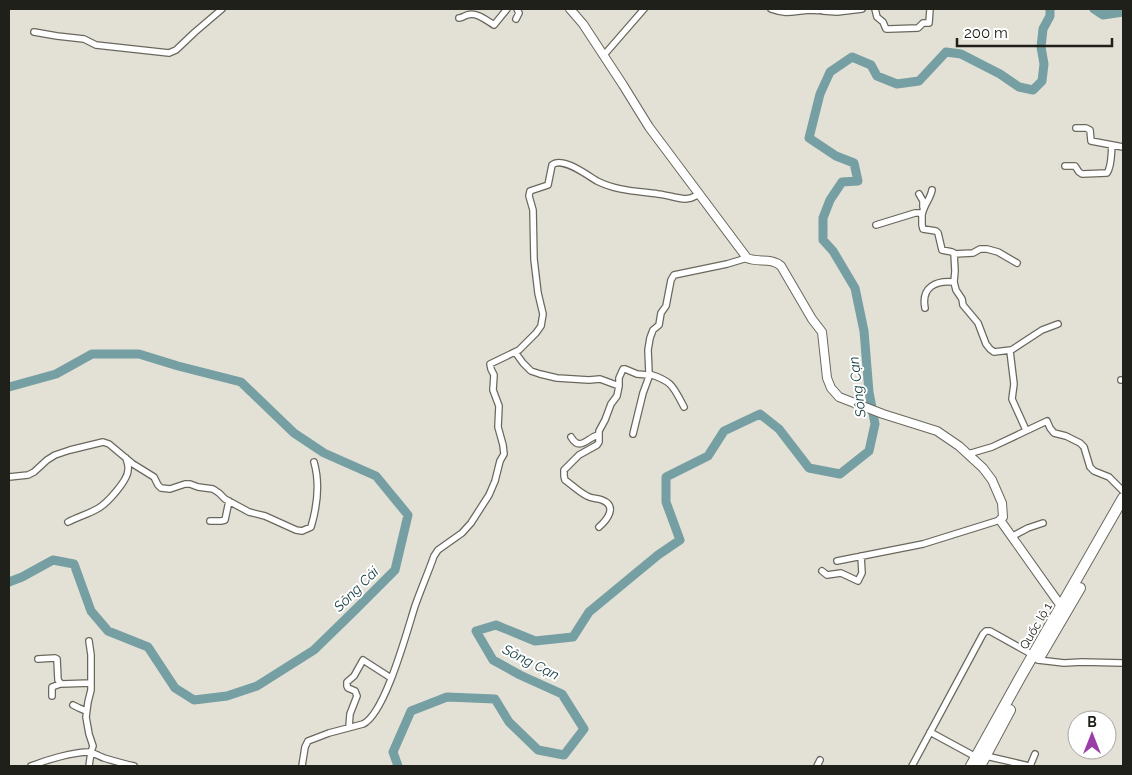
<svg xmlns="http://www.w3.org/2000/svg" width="1132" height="775" font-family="Raleway,sans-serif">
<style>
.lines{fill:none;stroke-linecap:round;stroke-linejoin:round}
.river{stroke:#759fa3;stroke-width:9}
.street-casing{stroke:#6a685e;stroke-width:8}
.secondary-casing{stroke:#6a685e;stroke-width:10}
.highway-casing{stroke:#6a685e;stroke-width:12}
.street{stroke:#fff;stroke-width:5.5}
.secondary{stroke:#fff;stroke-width:8}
.highway{stroke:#fff;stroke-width:10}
.labels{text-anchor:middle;stroke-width:4;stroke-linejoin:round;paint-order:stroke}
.street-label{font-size:12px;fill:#20201b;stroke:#fff}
.water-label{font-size:14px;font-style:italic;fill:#113a3e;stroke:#fff}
</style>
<rect width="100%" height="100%" fill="#e3e1d6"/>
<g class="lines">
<path class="river" d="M1094 9 1103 15 1123 12
M9 387 56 374 92 354H139L178 366 241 382 294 433 324 453 376 476 408 515 395 570 355 610 314 650 257 686 227 696 194 700 175 688 148 647 108 631 91 611 74 564 53 560 22 577 9 582
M398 766 393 752 411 711 447 697 495 699 509 722 538 750 564 755 584 729 562 694 520 675 493 660 476 631 496 625 535 641 573 637 589 612 658 555 680 540 666 502V477L708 456 724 431 760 414 779 429 809 468 840 474 869 451 875 424 869 392 864 331 855 288 833 251 823 240V218L830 200 842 182 858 181 854 163 836 156 809 138 820 94 830 72 852 57 871 65 877 76 897 84 919 81 946 52 961 54 1000 74 1019 87 1033 90 1042 81 1044 64 1041 47 1043 29 1050 16V9"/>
<g class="street-casing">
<path id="street" d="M771 9C788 15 793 11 810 10 816 10 820 12 825 9
M875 9 877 17 883 22 886 29H889L918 28 923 23H929L930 9
M823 11 837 12 862 9
M459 18C462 18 464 16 467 15 477 12 486 20 494 25L507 9
M516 19 519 13 517 9
M34 32 57 36 84 39 96 45 169 53 176 50 195 32 222 9
M604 55 644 9
M1076 128H1086L1090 130 1091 141 1123 147
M1065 166H1075L1079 172 1082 174 1107 173C1112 166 1111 154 1112 145
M919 194 923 201V207
M922 215C924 204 930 200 932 190
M876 225 915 213H920L922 215V225L923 229 936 231 938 233 942 250 952 252 954 253 955 271 954 282 956 290 962 299 963 305 978 323 986 344 990 349 994 352 1011 350
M954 254 973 253 980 249H987L998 252 1017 263
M925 308C921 287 936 280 954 282
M515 352 523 363 531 371 540 374 557 378 589 380 600 379 619 386V378L623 369H625L637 374 648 375 649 373 648 350 650 338 653 330 659 325 661 313 666 306 671 280 674 275 727 264 747 258
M649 374C672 381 673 386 684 407
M1121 380H1123
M1026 430 1012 399 1014 384 1010 351 1042 330 1058 324
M633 434 643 393 650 374
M571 437C580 452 587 438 598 435
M968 454 992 447 1047 421 1050 428 1054 433 1066 436 1080 443 1084 447 1090 467 1094 471 1109 477 1123 491
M9 477 28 475 34 472 47 460 55 455 70 450 103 442 109 444 133 464 154 477 158 485 161 488 170 489 185 484H190L198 487 213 489 219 493 225 499 249 512 265 516 296 530 302 531 311 527C317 507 320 483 314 462
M210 521H221L225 520 229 501
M68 522C78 517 88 514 97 509 107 504 128 480 128 470 129 466 127 462 126 458
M599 527C607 520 618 506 602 500 597 498 592 499 587 496 579 492 572 485 565 480L564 476V470L579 455 597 445 599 442V431L605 420 611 404 617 396 619 386
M1011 537 1028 528 1043 523
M837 561 923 544 1000 520
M822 571 827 575 841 573 858 581 862 573 861 556
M38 659 55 658 57 659 58 680 61 684 91 683
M1038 660 1064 663 1082 662 1123 663
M52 696V687L60 684
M73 705 79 708 86 711
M349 727 350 714 357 696 355 691 348 688 347 686V682L354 676 363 660 391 678
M930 732 976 757
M986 756 1029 766
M31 766C46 760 73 752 89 752 94 753 99 756 104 758 114 761 124 764 134 766
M89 766 91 752 93 746 89 734 86 717 88 702 91 690V655L89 641
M302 766 305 747 308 741 329 733 363 724C385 714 407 631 415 606 421 589 428 573 434 556L438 550 462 533 471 523 489 495 495 481 500 461 504 454 503 445 498 427 499 406 493 390 494 375 491 369 490 364 519 350 536 333 541 326 543 314 538 293 534 259 533 210 529 196 530 191 548 185 552 165C562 156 587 175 597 181 617 191 637 191 658 194 667 195 676 198 685 199L691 198 700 194
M817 766 820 760
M912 766 983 634 986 631H990L1033 655
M1030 766 1035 754"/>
</g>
<g class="secondary-casing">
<path id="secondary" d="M570 9 583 24 623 85 649 127 747 258C758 263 771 257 781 266L812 319 822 332 827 378 831 388 839 397 883 414 937 431 959 446 983 468 992 480 1002 503 1003 517 1000 520 1061 606"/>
</g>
<g class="highway-casing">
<path id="highway" d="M1039 658 1080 588
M971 766 1021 676 1123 498
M980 766 1010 710"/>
</g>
<use href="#street" class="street"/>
<use href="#secondary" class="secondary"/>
<use href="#highway" class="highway"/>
</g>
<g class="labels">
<g class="street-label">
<text transform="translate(1036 626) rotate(-60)" y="4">Quốc lộ 1</text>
</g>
<g class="water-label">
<text transform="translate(857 387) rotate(-97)" y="5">Sông Cạn</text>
<text transform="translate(356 589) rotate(-45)" y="5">Sông Cái</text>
<text transform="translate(531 662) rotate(27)" y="5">Sông Cạn</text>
</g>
</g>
<rect width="1132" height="775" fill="none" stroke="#20201b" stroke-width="20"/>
<g transform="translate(1092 735)"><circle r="24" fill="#ffffff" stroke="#a6a6a4"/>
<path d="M0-4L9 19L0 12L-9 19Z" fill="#9a3da6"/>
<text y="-8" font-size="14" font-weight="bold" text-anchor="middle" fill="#20201b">B</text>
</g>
<path d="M957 38v8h155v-8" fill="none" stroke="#20201b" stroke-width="2.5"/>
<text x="964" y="38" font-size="15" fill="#20201b" stroke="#ffffff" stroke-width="4" paint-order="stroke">200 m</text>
</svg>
